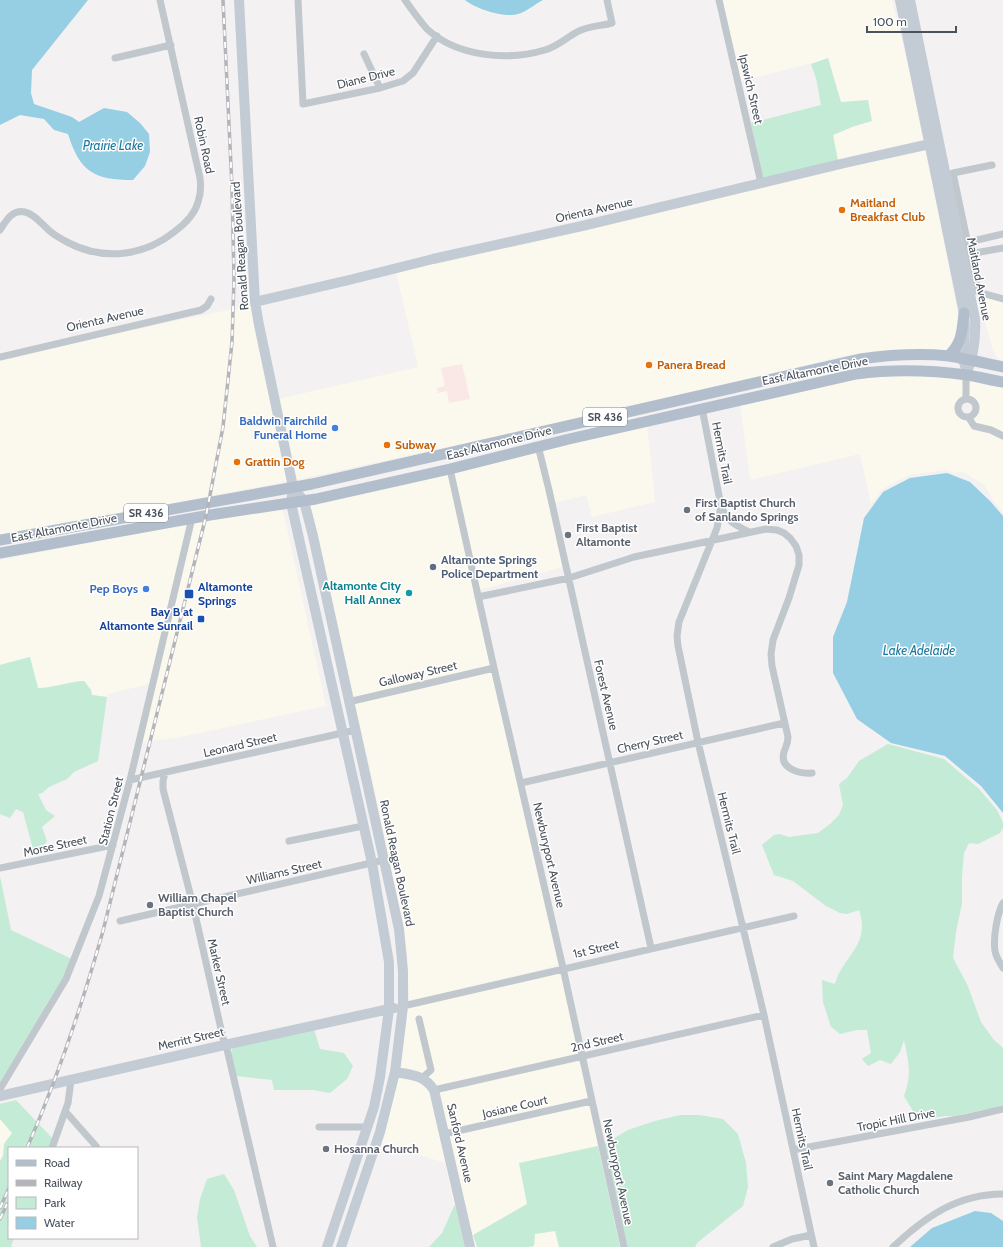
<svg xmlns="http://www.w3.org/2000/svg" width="1003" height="1247" font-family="Cabin,sans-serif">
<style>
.commercial{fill:#fbf8ed}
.medical{fill:#f9e8e5}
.green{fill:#c4ebd6}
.water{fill:#96cee3}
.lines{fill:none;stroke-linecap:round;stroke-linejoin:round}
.street{stroke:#c0c7cd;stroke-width:7}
.secondary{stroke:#c3cbd5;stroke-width:10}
.primary{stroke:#b3becc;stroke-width:11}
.rail-casing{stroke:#b3b5ba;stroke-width:3.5}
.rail{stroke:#fff;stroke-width:2;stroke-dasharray:6;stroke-linecap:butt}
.food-dot{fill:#e8710a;stroke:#fff;stroke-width:1.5}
.shop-dot{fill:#3f7fe0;stroke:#fff;stroke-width:1.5}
.worship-dot{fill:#6b7280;stroke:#fff;stroke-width:1.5}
.service-dot{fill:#5c6f8a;stroke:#fff;stroke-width:1.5}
.culture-dot{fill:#0f9aa8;stroke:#fff;stroke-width:1.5}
.transit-dot{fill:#1a4fb4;stroke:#fff;stroke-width:1.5}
.labels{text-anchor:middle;stroke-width:3;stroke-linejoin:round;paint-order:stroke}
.shield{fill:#fff;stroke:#80868d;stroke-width:1}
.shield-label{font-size:11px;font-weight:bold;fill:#4a525c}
.street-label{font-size:12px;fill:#4a525c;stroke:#fff}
.food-label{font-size:12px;font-weight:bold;fill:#c56008;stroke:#fff;text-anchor:start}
.shop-label{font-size:12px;font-weight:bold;fill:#366cbe;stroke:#fff;text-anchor:end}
.worship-label{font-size:12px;font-weight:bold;fill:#5b616d;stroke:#fff;text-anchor:start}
.service-label{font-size:12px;font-weight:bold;fill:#4e5e75;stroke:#fff;text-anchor:start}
.culture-label{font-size:12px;font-weight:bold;fill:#0d838f;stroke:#fff;text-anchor:end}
.transit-label{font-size:12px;font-weight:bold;fill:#164399;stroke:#fff;text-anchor:start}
.water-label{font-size:13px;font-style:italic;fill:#1c799d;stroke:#fff}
</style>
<rect width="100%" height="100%" fill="#f3f1f1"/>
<path class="commercial" d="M722 0H892L920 114 925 141 838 161 833 135 852 127 841 102 828 59 741 81Z
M926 148 958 315V334L948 353 884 352 849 355 540 427 295 480 278 399 418 367 396 272Z
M978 296 1003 302V361L999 360 993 350Z
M252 305 289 481 0 536V361L118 333Z
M914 374 964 380 963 397 958 400 955 406V411L957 416 961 419 967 421 973 430 991 433 1003 440V512L993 500 984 485 963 472 954 473 947 470 909 475 881 490 871 504 860 454 750 480 740 403 857 379Z
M970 381 1003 386V433L993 427 976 423 974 420 979 412 980 407 978 401 974 398 969 396Z
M647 424 655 502 592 517 586 495 555 503 543 447Z
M537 449 563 567 480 590 453 468Z
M447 469 474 591 473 592 490 665 353 698 307 502Z
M282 506 326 706 176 738 142 742 194 523Z
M187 524 149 684 108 694 107 697 94 695H92L83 681 70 682 46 688H38L30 657 0 665V560Z
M492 672 560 965 409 1001 407 955 402 919 388 857 369 763 354 704Z
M561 972 578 1054 435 1086 428 1078 433 1073 434 1069 421 1015 416 1017 428 1069 422 1074 401 1070 408 1008Z
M579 1061 588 1098 447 1130 438 1093Z
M399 1076 420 1081 432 1092 465 1247 455 1205 454 1206 445 1163 382 1143Z
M589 1105 598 1146 527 1204 473 1235 477 1247H473L448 1137Z
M0 1119 12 1133 4 1144 3 1156 0 1161Z
M555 1231 559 1247H528L534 1246 535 1234Z"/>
<path class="medical" d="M462 364 470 399 449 403 447 391 438 393 437 388 445 386 441 368Z"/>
<path class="green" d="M828 58 841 102 868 100 872 121 852 127 833 135 838 161 763 179 751 123 821 105 816 78 811 64Z
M30 657 38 688C53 688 68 682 84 681L91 690 92 695 107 697 98 761 74 772 67 779 49 787 42 793 38 794 46 810 55 816 42 827 47 841 42 849 36 851 33 849 23 812 16 809 10 818 0 814V665Z
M888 744 944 759 979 789 997 810 1003 822V828L1000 833 978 844 969 843 964 853 962 877V903L956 932 953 958 967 984 981 1022 994 1040 1003 1048V1105L996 1107 955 1116H945L923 1120 913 1111 904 1096C912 1074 909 1063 904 1040L900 1052 891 1064 880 1060 868 1066 862 1059 871 1053 867 1030H857L840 1034 831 1027 823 1002 822 980 835 984C843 955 871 946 859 910L847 914 840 913 826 906 793 881 774 875 762 845 774 835 779 834 789 837 818 833 830 824 839 815 843 805 839 784 847 778 859 761Z
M0 876 11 930 72 959 63 977 0 1082Z
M314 1029 320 1049 344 1053 353 1066 347 1079 330 1093 313 1090H274L272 1080 236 1076C234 1068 228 1055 233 1047Z
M16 1100 54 1140 50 1148H9V1238H14L11 1247H0V1161L3 1156 4 1144 12 1133 0 1119V1104Z
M680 1115H699L723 1119 738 1134 746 1163 748 1187 743 1206 697 1243 695 1247H627L604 1144 628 1130 655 1121Z
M598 1146 620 1247H559L555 1231 535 1234 534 1246 528 1247H477L473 1235 527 1204 519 1163Z
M224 1174 234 1190 250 1236 257 1247H201L197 1217 200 1199 207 1179Z
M455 1204 465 1247H429L442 1233Z"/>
<path class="water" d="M0 0H88L32 70 31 93 34 104 72 117 79 122 104 108 127 112 140 123 149 134 150 152 145 166 133 180C94 180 80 172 68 134L54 130 44 119 20 115 0 125Z
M465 0H543C535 4 526 12 518 14 504 18 476 9 465 0Z
M947 473 970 482 990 501 1003 516V813L981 786 945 756 891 743 857 719 833 673V637L847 602 864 518 883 492 910 478Z
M975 1211 991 1213 1003 1221V1247H910L932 1228Z"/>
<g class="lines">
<path class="street" d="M298 0 303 104 380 88 403 81 413 73 437 36
M405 0C412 10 419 20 427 29 457 57 508 61 545 50 558 46 566 38 577 32 587 26 601 26 612 23L607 0
M719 0 761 183
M364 54 380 88
M115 58 171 45
M992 165 953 173 978 292 1003 299
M0 230C6 221 12 209 25 212 35 214 43 226 51 232 56 236 63 240 69 243 104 261 144 256 174 232 185 224 195 214 198 202 201 194 201 186 200 178L160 0
M968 247 975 253 1003 248
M965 248 968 247 973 241 1003 234
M0 357 201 310 207 306 211 299
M958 408a9 9 0 1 1 18 0a9 9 0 1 1-18 0Z
M966 399V375
M702 408 721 506 717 528 679 622 677 636 678 646 698 742 764 1015 814 1247
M969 418 974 426 991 430 1003 436
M538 446 549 490 651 948
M450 469 494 668 563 968 624 1247
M721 507C729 522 733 524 749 532
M478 597 569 578 634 557 766 529 777 530 784 533 790 538 796 546 799 555V565L789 598 773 640 771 654 772 666 788 737C788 743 786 746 784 752 779 769 800 774 812 773
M348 702 494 668
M165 773 163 781V789L193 905 223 1038 226 1045 273 1247
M130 780 356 730
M521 783 784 723
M289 841 363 826
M0 868 113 845
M1003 903C997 914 993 938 995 951 996 957 1000 963 1003 968
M120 921 384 860
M403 1006 794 916
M419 1019 431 1070 422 1078
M0 1089 66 979 99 896 130 780 192 518
M434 1090 764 1015
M65 1111 96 1146 97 1148
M319 1127H367
M444 1134 591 1101
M52 1148 68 1103 71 1080
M793 1150 969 1117 1003 1109
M773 1247 792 1239 811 1235
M893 1247C925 1217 957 1194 1003 1194"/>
<path class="secondary" d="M239 0 255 302 259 325 293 487 291 503 372 863 389 962V1009L380 1077 374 1107 327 1247
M900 0 964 313 965 328 963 359 965 366
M910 0 975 319C976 339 974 356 966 375
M255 302 349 280 433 259 582 226 849 162 939 142
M293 487 304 501 313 536 399 929 403 971V1006L395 1072 380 1132 341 1247
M395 1072C412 1075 424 1075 434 1090L470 1247
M0 1096 220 1046 394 1008"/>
<path class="primary" d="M948 356C962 344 962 331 964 313
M0 540 312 484 860 359C889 355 919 353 949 356 967 359 985 363 1003 367
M0 553 210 515 316 499 450 469 569 439 856 374C893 369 930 370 967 375 979 377 991 380 1003 382"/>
<g class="rail-casing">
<path id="rail" d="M27 1148C58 1077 82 1005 103 931L206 516 223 427 232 342 234 279 232 187 223 0
M0 1208 9 1188
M0 1219 7 1204"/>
</g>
<use href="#rail" class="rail"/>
</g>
<g class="food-dot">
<circle cx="842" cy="210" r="4"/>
<circle cx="649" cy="365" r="4"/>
<circle cx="387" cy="445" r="4"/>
<circle cx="237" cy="462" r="4"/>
</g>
<g class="shop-dot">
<circle cx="335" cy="428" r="4"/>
<circle cx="146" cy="589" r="4"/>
</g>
<g class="worship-dot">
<circle cx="687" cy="510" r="4"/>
<circle cx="568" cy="535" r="4"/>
<circle cx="150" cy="905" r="4"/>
<circle cx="326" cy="1149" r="4"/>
<circle cx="830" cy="1183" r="4"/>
</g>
<circle class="service-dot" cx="433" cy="567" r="4"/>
<circle class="culture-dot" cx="409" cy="593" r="4"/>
<g class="transit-dot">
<rect x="184" y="589" width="10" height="10" rx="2"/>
<rect x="197" y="615" width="8" height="8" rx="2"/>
</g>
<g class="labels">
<g class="shield">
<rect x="583" y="408" width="44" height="18" rx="3"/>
<rect x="124" y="504" width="44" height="18" rx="3"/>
</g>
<g class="shield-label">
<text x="605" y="421">SR 436</text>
<text x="146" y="517">SR 436</text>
</g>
<g class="street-label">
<text transform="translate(366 78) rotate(-14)" y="4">Diane Drive</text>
<text transform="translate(751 89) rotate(77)" y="4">Ipswich Street</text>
<text transform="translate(204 145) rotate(78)" y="4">Robin Road</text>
<text transform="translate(594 210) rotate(-13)" y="4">Orienta Avenue</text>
<text transform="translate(240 246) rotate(-94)" y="4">Ronald Reagan Boulevard</text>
<text transform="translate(979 279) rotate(79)" y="4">Maitland Avenue</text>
<text transform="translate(105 319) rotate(-13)" y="4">Orienta Avenue</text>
<text transform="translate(815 371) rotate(-11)" y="4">East Altamonte Drive</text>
<text transform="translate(499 443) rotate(-14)" y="4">East Altamonte Drive</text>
<text transform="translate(722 453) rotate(79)" y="4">Hermits Trail</text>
<text transform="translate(64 528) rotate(-11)" y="4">East Altamonte Drive</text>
<text transform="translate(418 674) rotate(-13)" y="4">Galloway Street</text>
<text transform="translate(606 695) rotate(77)" y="4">Forest Avenue</text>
<text transform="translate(650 742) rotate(-13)" y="4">Cherry Street</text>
<text transform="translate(240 745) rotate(-13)" y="4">Leonard Street</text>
<text transform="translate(111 811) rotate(-76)" y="4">Station Street</text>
<text transform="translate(729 823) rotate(76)" y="4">Hermits Trail</text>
<text transform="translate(55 846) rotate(-12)" y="4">Morse Street</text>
<text transform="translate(549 855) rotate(77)" y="4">Newburyport Avenue</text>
<text transform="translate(397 863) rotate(78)" y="4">Ronald Reagan Boulevard</text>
<text transform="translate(284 872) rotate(-13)" y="4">Williams Street</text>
<text transform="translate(596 949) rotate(-13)" y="4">1st Street</text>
<text transform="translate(219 972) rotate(77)" y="4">Marker Street</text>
<text transform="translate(191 1039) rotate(-13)" y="4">Merritt Street</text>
<text transform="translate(597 1042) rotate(-13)" y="4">2nd Street</text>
<text transform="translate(515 1107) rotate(-13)" y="4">Josiane Court</text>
<text transform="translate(896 1120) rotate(-11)" y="4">Tropic Hill Drive</text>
<text transform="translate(802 1139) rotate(78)" y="4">Hermits Trail</text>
<text transform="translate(460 1143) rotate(77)" y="4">Sanford Avenue</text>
<text transform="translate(618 1172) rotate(78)" y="4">Newburyport Avenue</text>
</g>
<g class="food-label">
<text x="850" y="207">Maitland<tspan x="850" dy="14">Breakfast Club</tspan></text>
<text x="657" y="369">Panera Bread</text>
<text x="395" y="449">Subway</text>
<text x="245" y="466">Grattin Dog</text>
</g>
<g class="shop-label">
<text x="327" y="425">Baldwin Fairchild<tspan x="327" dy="14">Funeral Home</tspan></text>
<text x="138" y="593">Pep Boys</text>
</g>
<g class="worship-label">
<text x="695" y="507">First Baptist Church<tspan x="695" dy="14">of Sanlando Springs</tspan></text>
<text x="576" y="532">First Baptist<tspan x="576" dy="14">Altamonte</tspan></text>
<text x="158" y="902">William Chapel<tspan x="158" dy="14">Baptist Church</tspan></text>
<text x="334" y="1153">Hosanna Church</text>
<text x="838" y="1180">Saint Mary Magdalene<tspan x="838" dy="14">Catholic Church</tspan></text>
</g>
<g class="service-label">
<text x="441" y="564">Altamonte Springs<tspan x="441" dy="14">Police Department</tspan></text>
</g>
<g class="culture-label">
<text x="401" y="590">Altamonte City<tspan x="401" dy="14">Hall Annex</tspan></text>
</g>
<g class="transit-label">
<text x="198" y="591">Altamonte<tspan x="198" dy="14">Springs</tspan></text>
<text x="193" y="616" text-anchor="end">Bay B at<tspan x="193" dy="14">Altamonte Sunrail</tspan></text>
</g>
<g class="water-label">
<text x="113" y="150">Prairie Lake</text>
<text x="919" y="655">Lake Adelaide</text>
</g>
</g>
<rect x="8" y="1147" width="130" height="92" fill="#ffffff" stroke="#b7babe"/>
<rect x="16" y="1160" width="20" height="6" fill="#b3becc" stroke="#b7babe"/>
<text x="44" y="1167" font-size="12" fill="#4a525c">Road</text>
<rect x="16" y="1180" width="20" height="6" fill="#b3b5ba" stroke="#b7babe"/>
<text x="44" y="1187" font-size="12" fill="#4a525c">Railway</text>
<rect x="16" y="1197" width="20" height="12" fill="#c4ebd6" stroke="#b7babe"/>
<text x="44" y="1207" font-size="12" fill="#4a525c">Park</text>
<rect x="16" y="1217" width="20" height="12" fill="#96cee3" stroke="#b7babe"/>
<text x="44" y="1227" font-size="12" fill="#4a525c">Water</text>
<path d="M867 26v6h89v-6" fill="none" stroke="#4a525c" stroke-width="2"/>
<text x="873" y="26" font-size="12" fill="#4a525c" stroke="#ffffff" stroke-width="3" paint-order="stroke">100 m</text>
</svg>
